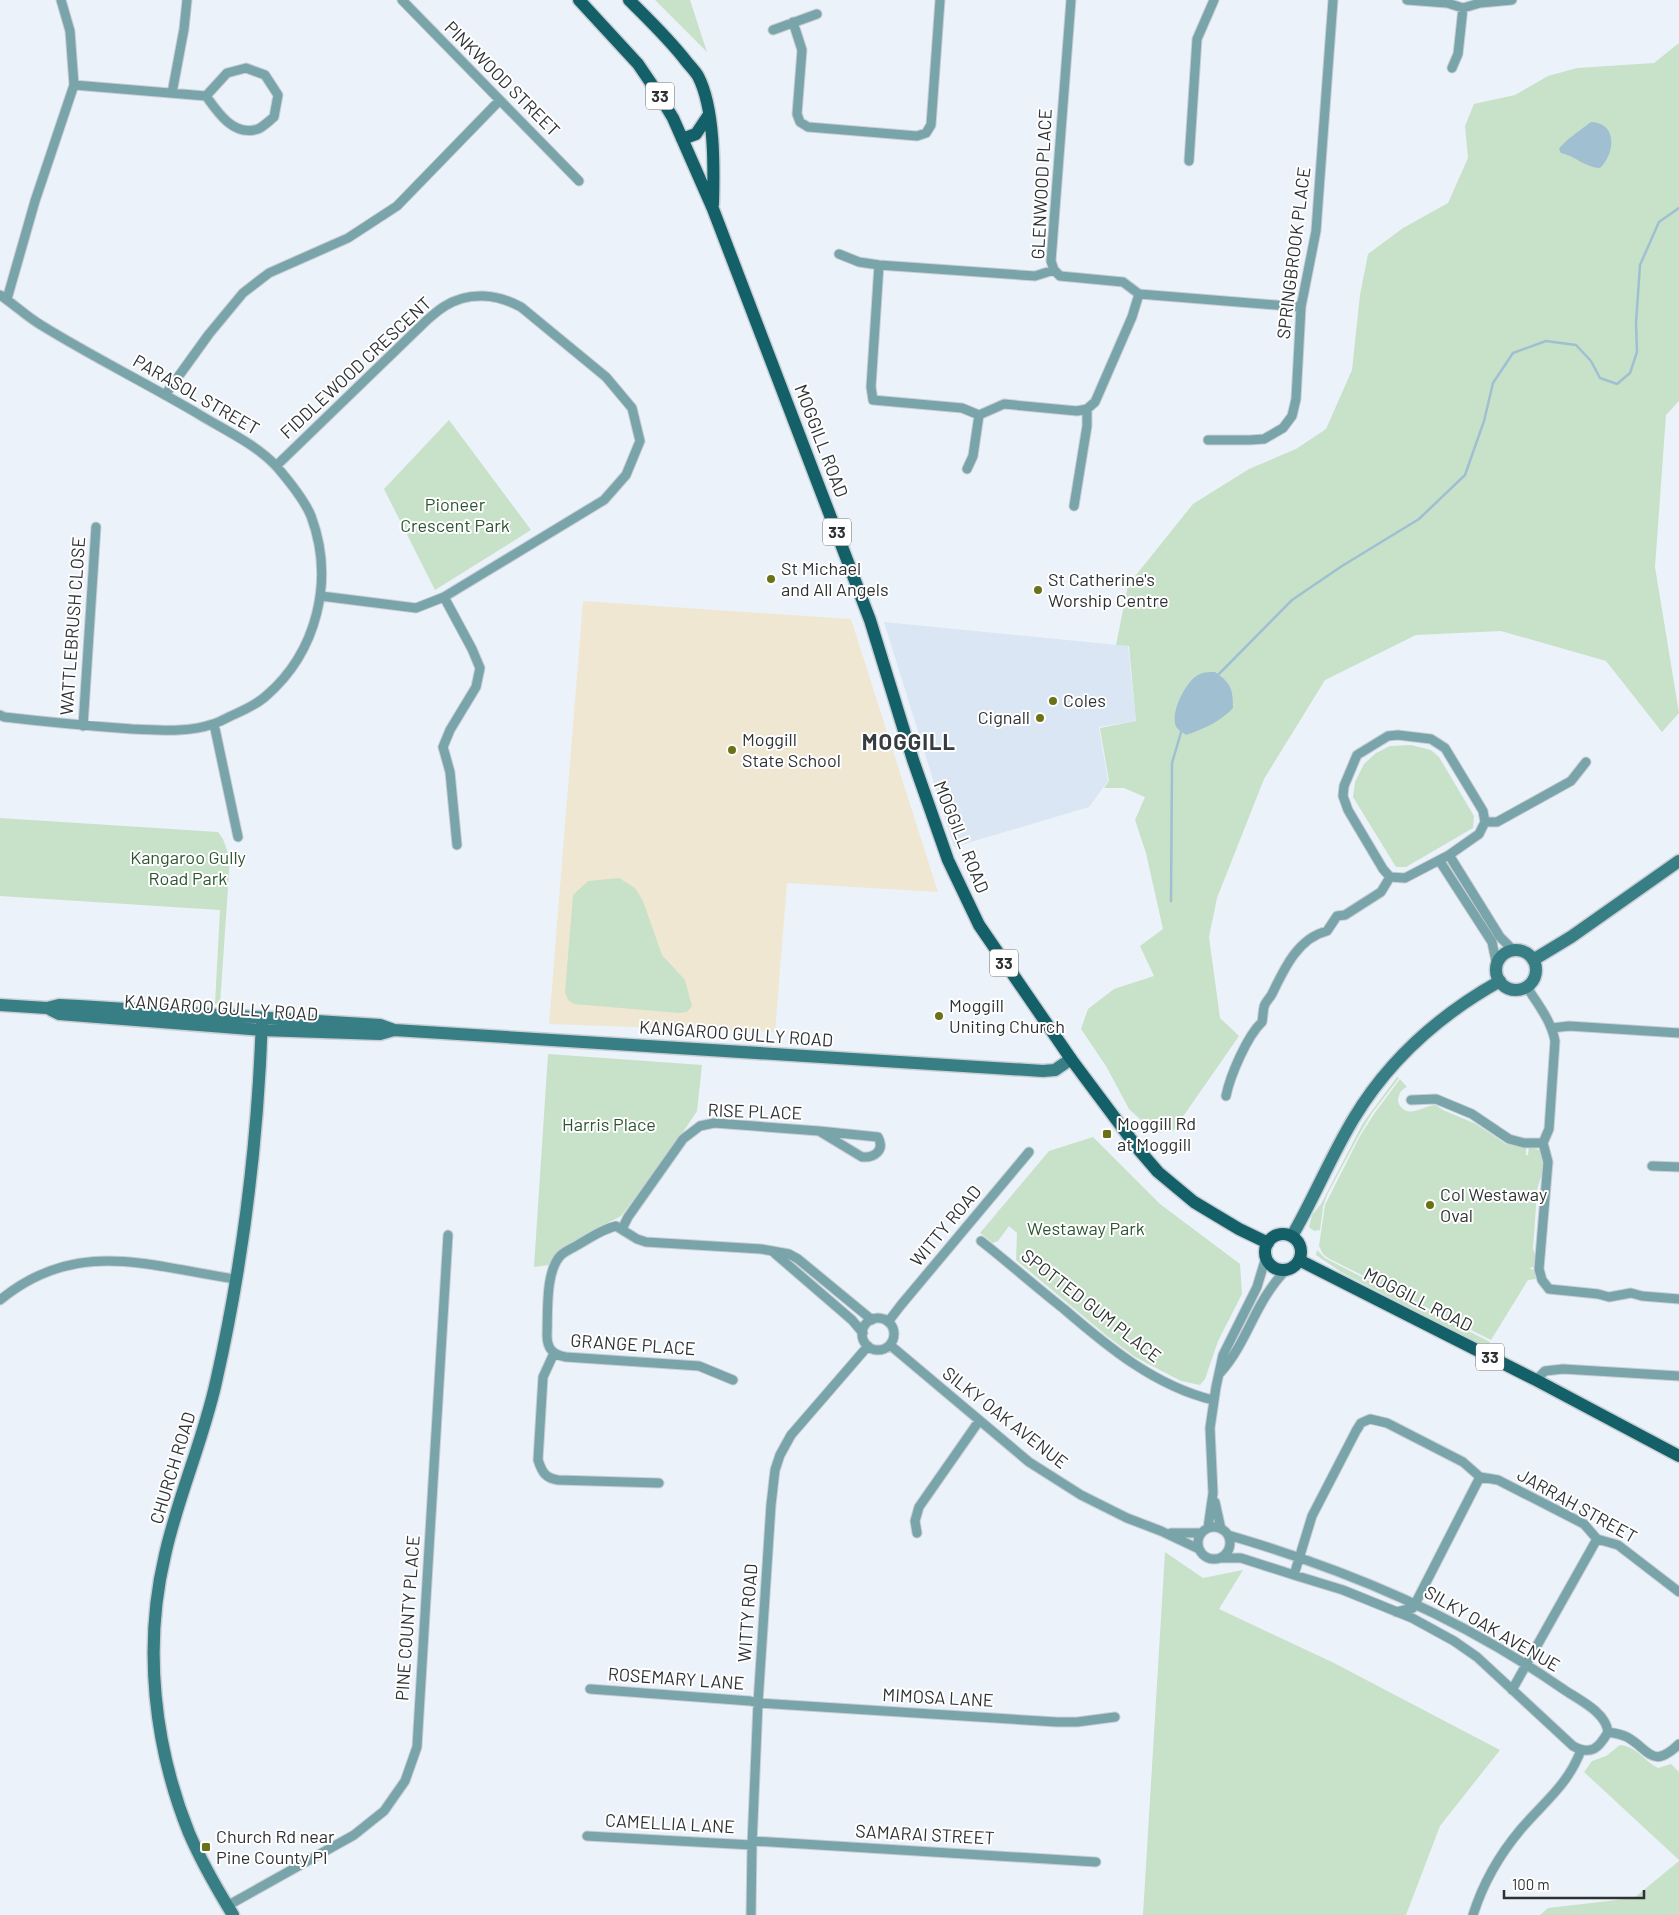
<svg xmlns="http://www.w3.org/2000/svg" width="1679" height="1915" font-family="Barlow,sans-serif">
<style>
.built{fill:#dae6f3}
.education{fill:#f0e7d2}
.green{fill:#c8e1c9}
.water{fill:#a0c0d2}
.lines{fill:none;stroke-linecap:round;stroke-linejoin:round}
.stream{stroke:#a0c0d2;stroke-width:2.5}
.street-casing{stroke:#cacfd6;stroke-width:11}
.secondary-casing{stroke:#cacfd6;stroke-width:15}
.primary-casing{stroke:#cacfd6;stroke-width:15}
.street{stroke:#79a4a9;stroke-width:9}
.secondary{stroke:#387e85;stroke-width:12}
.primary{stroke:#146068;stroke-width:12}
.poi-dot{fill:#6b7117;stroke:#fff;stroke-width:2}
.labels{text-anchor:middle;stroke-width:4;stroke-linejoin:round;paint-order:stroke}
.shield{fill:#fff;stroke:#6d7071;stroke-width:1}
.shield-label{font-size:16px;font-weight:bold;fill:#2f3234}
.street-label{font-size:18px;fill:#2f3234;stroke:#fff}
.park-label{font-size:18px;fill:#2e5532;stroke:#fff}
.poi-label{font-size:18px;fill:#2f3234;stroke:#fff;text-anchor:start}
.district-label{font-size:22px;font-weight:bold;letter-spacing:1px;fill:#363c41;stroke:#fff}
</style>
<rect width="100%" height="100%" fill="#ecf2f9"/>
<path class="built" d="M884 622 1128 646 1136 721 1099 727 1108 781 1089 807 954 847Z"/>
<path class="education" d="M583 601 851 619 938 892 787 883 775 1032 549 1024Z"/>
<path class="green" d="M655 0H690L707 52Z
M1679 43V401L1666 415 1655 567 1679 713 1662 732 1606 661 1501 631 1416 635 1325 680 1264 779 1217 898 1209 937 1220 1018 1239 1036 1173 1131 1155 1133 1129 1109 1106 1066 1081 1029 1088 1009 1114 989 1154 976 1140 946 1163 929 1146 853 1135 820 1145 797 1124 788H1104L1109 781 1100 728 1136 721 1129 646 1116 645 1128 585 1193 504 1249 469 1296 449 1326 429 1352 370 1360 295 1368 254 1403 228 1448 203 1468 158 1465 126 1474 104 1515 95 1548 76 1577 68 1654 63Z
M449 420 531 530 435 590 384 489Z
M1411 745 1431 750 1439 757 1474 816 1473 828 1406 867H1396L1353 797 1355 782 1364 764 1376 753 1390 746Z
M0 818 218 832 223 839 230 859 220 1004H215L220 910 0 896Z
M619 878 635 888 643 901 662 955 685 980 692 1006 687 1012 679 1013 574 1004 568 1000 565 992 573 895 588 881Z
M548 1054 702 1065 697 1111 664 1161 621 1216 598 1228 556 1255 549 1265 534 1267Z
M1397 1077 1399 1078 1372 1113 1359 1135 1327 1195 1323 1207 1320 1230 1314 1231 1309 1227 1312 1215 1321 1204 1363 1123Z
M1400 1079 1407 1087C1403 1089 1400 1091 1399 1096 1397 1100 1398 1104 1401 1107 1409 1118 1425 1105 1436 1105L1443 1110 1476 1124 1506 1144 1526 1146V1155H1528L1529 1146 1541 1151C1542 1154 1544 1159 1544 1163 1544 1173 1538 1182 1537 1192L1533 1249 1536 1256 1535 1267 1529 1268 1535 1271 1536 1279 1528 1280 1491 1340 1328 1258 1323 1254 1319 1246 1325 1205 1360 1136 1374 1114Z
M1093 1137 1160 1204 1240 1264 1242 1294 1218 1341 1205 1379 1200 1385 1181 1381 1135 1357 1107 1336 1016 1260 1017 1233 1009 1226 998 1241 993 1243 980 1233 1049 1151Z
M1317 1250 1325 1258 1375 1284 1490 1342 1487 1348 1341 1272 1316 1255Z
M1165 1552 1203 1578 1243 1570 1219 1609 1334 1663 1500 1750 1440 1826 1406 1915H1143Z
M1620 1745C1636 1746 1644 1761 1658 1768L1671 1764 1679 1772V1860L1584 1772 1592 1761 1606 1756Z
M1679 1861V1915H1540L1548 1908 1634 1898Z"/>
<path class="water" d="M1591 122C1618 123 1615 154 1600 168 1586 168 1575 156 1561 153L1559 149C1564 141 1582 129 1591 122Z
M1215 672C1231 683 1233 689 1233 708 1221 721 1204 729 1186 735 1184 733 1179 731 1177 728 1168 716 1186 679 1200 674 1204 672 1211 672 1215 672Z"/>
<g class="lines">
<path class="stream" d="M1217 676 1292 600 1342 566 1419 519 1465 475 1484 421 1493 383 1513 353 1546 341 1576 345 1591 361 1600 378 1617 384 1630 373 1637 352 1636 323 1640 265 1659 222 1679 208
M1171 901 1172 763 1182 729"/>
<g class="street-casing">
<path id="street" d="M402 0 579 181
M1407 0 1447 3 1463 8 1480 3 1512 0
M793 22 802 50 797 114 800 122 808 127 917 136 926 133 931 125 940 0
M773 30 817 14
M1452 68 1458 54 1463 8
M74 85 206 96C218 113 234 137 258 129 263 127 269 121 274 117L278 95 265 75 246 68 227 73 206 96
M172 93 184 29 187 0
M1189 161 1197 39 1214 0
M839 254 859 262 879 265 1035 276 1054 270
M879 265 871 387 873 400 962 408 979 415 1004 404 1077 411 1087 409 1095 402 1132 317 1139 294 1123 282 1060 276 1054 270 1051 261 1071 0
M1139 294 1301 307
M0 295C14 304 27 317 41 325 91 356 144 382 195 412 222 429 255 443 277 467 289 481 304 499 311 516 335 580 317 652 266 696 256 705 244 710 233 715 226 718 220 722 213 724 187 733 159 730 132 729 89 726 47 722 4 717L0 715
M7 299 35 201 74 85 70 31 61 0
M165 395 209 334 243 293 269 273 348 238 397 206 499 101
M1208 440H1250L1264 439 1283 428 1292 416 1296 399 1301 307 1316 231 1333 0
M276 466 426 321C432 316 438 310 445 306 469 291 497 294 521 307L606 377 632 408 640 441 626 475 604 500 444 597 416 608 321 596
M967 469 973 456 979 415
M1074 506 1087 426V409
M444 597 472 649 480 668 476 687 450 730 443 747 450 772 457 845
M214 724 238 837
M83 726 96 527
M1449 855 1500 937 1514 951
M1439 860 1492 942 1497 966
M1390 877 1383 869 1348 810 1343 796 1344 786 1357 755 1388 736 1398 735 1431 739 1445 748 1483 811 1485 822
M1527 987C1538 1005 1551 1020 1555 1041L1549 1129 1543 1143 1548 1162 1539 1269 1542 1280 1549 1289 1598 1294 1609 1297 1631 1293 1642 1296 1679 1299
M1552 1028 1569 1026 1679 1033
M1226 1096C1230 1076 1247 1036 1262 1022 1263 1017 1263 1011 1264 1007 1265 1002 1270 998 1272 994 1284 969 1298 938 1327 931L1337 916 1345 915 1381 892 1390 877 1405 878 1449 855 1479 834 1485 822H1497L1571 781 1586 762
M1411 1100 1436 1099 1472 1114 1509 1139 1524 1143H1543
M819 1131 878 1137C885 1150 875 1158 862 1157Z
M1652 1166 1679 1167
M622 1229 628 1217 683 1139 700 1126 714 1123 819 1131
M981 1241C1009 1263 1036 1287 1064 1309 1108 1347 1155 1386 1213 1400
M772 1251 852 1320 863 1333
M0 1300C77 1237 147 1266 235 1279
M862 1334a16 16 0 1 1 32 0a16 16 0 1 1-32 0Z
M888 1322 901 1305 1029 1152
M890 1345 1029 1462 1081 1495 1127 1518 1161 1531 1199 1549
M554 1353 543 1377 538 1460C542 1472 545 1478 558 1480L659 1483
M1220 1373C1248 1342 1255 1301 1286 1270
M733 1380 699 1366 566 1357C552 1355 547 1348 547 1335 548 1313 545 1271 561 1255 567 1250 575 1247 581 1243 593 1236 603 1229 616 1226L637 1239 646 1242 761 1249 789 1254 798 1259 872 1320
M1536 1380 1545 1371 1563 1369 1679 1376
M1215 1502 1221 1529
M1198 1543a16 16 0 1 1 32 0a16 16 0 1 1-32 0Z
M1208 1528 1213 1493 1210 1428 1216 1387 1223 1355 1257 1287 1266 1257
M917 1533 915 1521 919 1507 979 1421
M1171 1533H1201
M1220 1558H1241L1294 1575 1343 1590 1412 1618 1454 1641 1477 1657 1573 1746C1591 1756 1599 1748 1608 1732 1606 1712 1579 1700 1563 1689 1460 1617 1348 1570 1228 1535
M1294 1575 1312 1516 1356 1431 1361 1423 1370 1419 1387 1423 1463 1462 1480 1477 1498 1480 1584 1524 1597 1539 1618 1545 1679 1592
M1396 1612 1413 1608 1480 1477
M590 1689 750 1701 758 1703 1057 1722H1077L1115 1717
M1512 1690 1597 1539
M1608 1732C1614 1733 1621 1734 1627 1737 1650 1750 1652 1770 1679 1744
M587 1836 752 1845
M752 1841 1096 1862
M227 1906 354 1835 384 1811 405 1781 417 1747 448 1235
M751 1915 752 1845 758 1703 771 1505 775 1470 780 1455 791 1435 868 1346
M1473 1915C1483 1883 1500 1854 1521 1829 1544 1802 1568 1785 1581 1750"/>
</g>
<g class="secondary-casing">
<path id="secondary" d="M1496 970a20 20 0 1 1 40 0a20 20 0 1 1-40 0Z
M1533 960 1571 937 1679 861
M0 1005 47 1008 59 1005 79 1006 380 1025 394 1030 1043 1071 1055 1070 1071 1059
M51 1010 59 1014 261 1030 380 1034 394 1030
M1292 1236C1314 1198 1331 1156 1354 1118 1389 1060 1441 1014 1500 981
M233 1915C217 1889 201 1861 189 1833 154 1746 143 1647 165 1555 178 1496 203 1441 216 1382 243 1263 258 1140 262 1018"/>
</g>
<g class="primary-casing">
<path id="primary" d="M579 0 638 64 659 95 673 118 713 209 870 620 913 760 948 860 979 925 1071 1059 1139 1150 1158 1172 1194 1202 1239 1229 1268 1243
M629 0C649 20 669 39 686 61 690 66 695 71 698 76 715 109 714 168 713 204
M682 139 696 134 708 116
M1265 1252a18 18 0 1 1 36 0a18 18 0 1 1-36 0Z
M1299 1260 1536 1380 1679 1456"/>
</g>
<use href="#street" class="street"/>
<use href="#secondary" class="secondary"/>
<use href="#primary" class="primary"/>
</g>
<g class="poi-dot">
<circle cx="771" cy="579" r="5"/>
<circle cx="1038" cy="590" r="5"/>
<circle cx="1053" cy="701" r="5"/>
<circle cx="1040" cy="718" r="5"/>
<circle cx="732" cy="750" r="5"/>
<circle cx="939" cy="1016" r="5"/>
<rect x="1102" y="1129" width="10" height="10" rx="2.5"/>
<circle cx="1430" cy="1205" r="5"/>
<rect x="201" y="1842" width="10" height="10" rx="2.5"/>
</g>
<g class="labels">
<g class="shield">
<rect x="646" y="82.5" width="28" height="27" rx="4"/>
<rect x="823" y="518.5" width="28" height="27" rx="4"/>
<rect x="990" y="949.5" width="28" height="27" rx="4"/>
<rect x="1476" y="1343.5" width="28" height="27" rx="4"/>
</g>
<g class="shield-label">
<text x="660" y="102">33</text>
<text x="837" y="538">33</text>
<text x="1004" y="969">33</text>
<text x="1490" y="1363">33</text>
</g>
<g class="street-label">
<text transform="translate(502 79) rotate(45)" y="6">PINKWOOD STREET</text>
<text transform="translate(1042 184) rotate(-87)" y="6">GLENWOOD PLACE</text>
<text transform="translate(1294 253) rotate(-83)" y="6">SPRINGBROOK PLACE</text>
<text transform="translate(356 368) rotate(-43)" y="6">FIDDLEWOOD CRESCENT</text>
<text transform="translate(196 395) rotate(30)" y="6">PARASOL STREET</text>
<text transform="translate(821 441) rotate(69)" y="6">MOGGILL ROAD</text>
<text transform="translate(73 626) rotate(-86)" y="6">WATTLEBRUSH CLOSE</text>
<text transform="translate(961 837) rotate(68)" y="6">MOGGILL ROAD</text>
<text transform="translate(221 1008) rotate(4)" y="6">KANGAROO GULLY ROAD</text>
<text transform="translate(736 1034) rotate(4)" y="6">KANGAROO GULLY ROAD</text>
<text transform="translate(755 1112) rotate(2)" y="6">RISE PLACE</text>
<text transform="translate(946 1226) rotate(-50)" y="6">WITTY ROAD</text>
<text transform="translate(1418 1300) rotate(27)" y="6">MOGGILL ROAD</text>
<text transform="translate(1091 1306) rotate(38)" y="6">SPOTTED GUM PLACE</text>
<text transform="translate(633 1345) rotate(4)" y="6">GRANGE PLACE</text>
<text transform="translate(1005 1418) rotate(38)" y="6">SILKY OAK AVENUE</text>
<text transform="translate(173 1468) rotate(-73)" y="6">CHURCH ROAD</text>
<text transform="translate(1577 1506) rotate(29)" y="6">JARRAH STREET</text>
<text transform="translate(748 1613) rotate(-86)" y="6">WITTY ROAD</text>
<text transform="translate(408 1618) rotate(-86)" y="6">PINE COUNTY PLACE</text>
<text transform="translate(1492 1629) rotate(30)" y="6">SILKY OAK AVENUE</text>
<text transform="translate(676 1679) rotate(4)" y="6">ROSEMARY LANE</text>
<text transform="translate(938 1698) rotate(3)" y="6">MIMOSA LANE</text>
<text transform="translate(670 1824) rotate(3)" y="6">CAMELLIA LANE</text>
<text transform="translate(925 1835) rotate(3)" y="6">SAMARAI STREET</text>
</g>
<g class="park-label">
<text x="455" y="511">Pioneer<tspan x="455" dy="21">Crescent Park</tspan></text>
<text x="188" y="864">Kangaroo Gully<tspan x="188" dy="21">Road Park</tspan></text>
<text x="609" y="1131">Harris Place</text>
<text x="1086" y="1235">Westaway Park</text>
</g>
<g class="poi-label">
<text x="781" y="575">St Michael<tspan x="781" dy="21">and All Angels</tspan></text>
<text x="1048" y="586">St Catherine's<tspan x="1048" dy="21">Worship Centre</tspan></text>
<text x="1063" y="707">Coles</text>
<text x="1030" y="724" text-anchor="end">Cignall</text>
<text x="742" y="746">Moggill<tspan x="742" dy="21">State School</tspan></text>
<text x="949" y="1012">Moggill<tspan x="949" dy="21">Uniting Church</tspan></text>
<text x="1117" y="1130">Moggill Rd<tspan x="1117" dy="21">at Moggill</tspan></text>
<text x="1440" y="1201">Col Westaway<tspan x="1440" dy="21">Oval</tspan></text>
<text x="216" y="1843">Church Rd near<tspan x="216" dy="21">Pine County Pl</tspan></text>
</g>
<g class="district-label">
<text x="909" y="750">MOGGILL</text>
</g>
</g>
<path d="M1504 1890v8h140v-8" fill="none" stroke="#2f3234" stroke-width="2.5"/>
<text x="1512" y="1890" font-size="15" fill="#2f3234" stroke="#ffffff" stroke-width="4" paint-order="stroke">100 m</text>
</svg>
